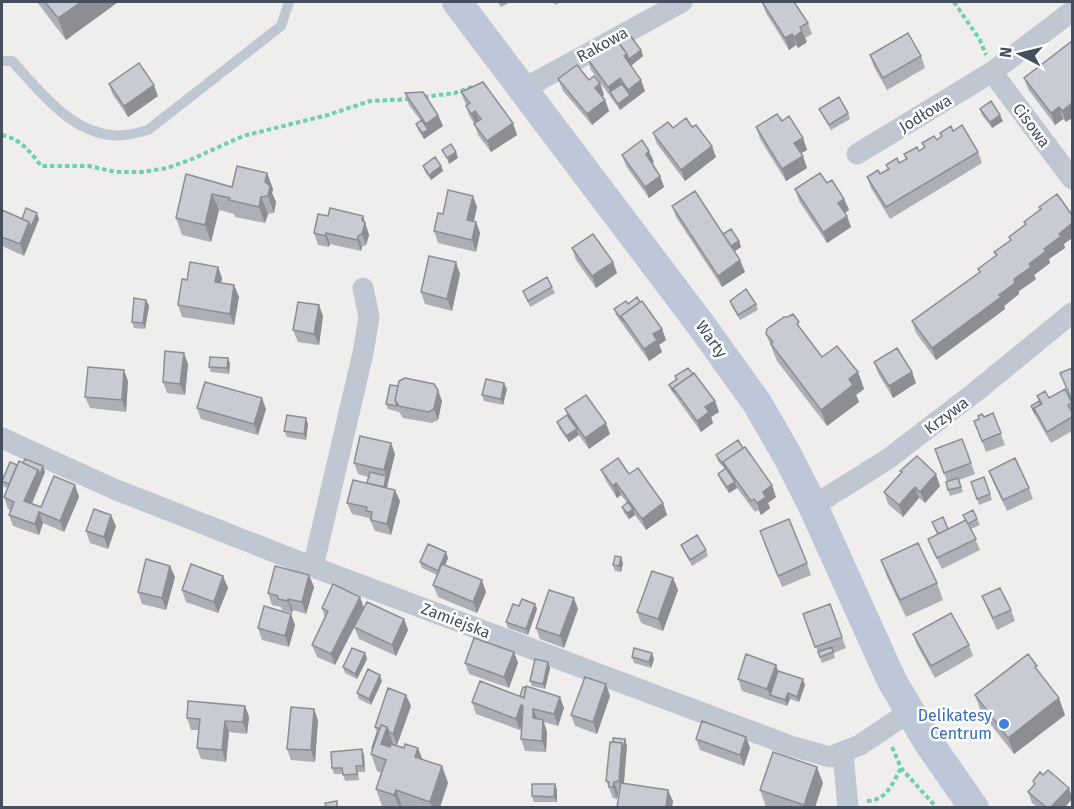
<svg xmlns="http://www.w3.org/2000/svg" width="1074" height="809" font-family="'Fira Sans',sans-serif">
<style>
.lines{fill:none;stroke-linecap:round;stroke-linejoin:round}
.path{stroke:#6ed1ad;stroke-width:4;stroke-dasharray:4.5 3;stroke-linecap:butt}
.lane{stroke:#bfc7d3;stroke-width:10}
.street{stroke:#bfc7d3;stroke-width:21}
.secondary{stroke:#bec7d8;stroke-width:30}
.wall{fill:#acafb5}
.shaded-wall{fill:#8c8e94}
.building{fill:#c8cbd3;stroke:#8c8e94;stroke-width:1.5}
.shop-dot{fill:#3f7fe0;stroke:#fff;stroke-width:2}
.labels{text-anchor:middle;stroke-width:5;stroke-linejoin:round;paint-order:stroke}
.street-label{font-size:16px;fill:#444e5c;stroke:#fff}
.shop-label{font-size:16px;fill:#366cbe;stroke:#fff;text-anchor:end}
</style>
<rect width="100%" height="100%" fill="#f0eded"/>
<g class="lines">
<path class="path" d="M954 2 980 40 986 55
M424 97 455 93 472 87
M2 135C19 138 31 152 41 166H89L116 172H142L167 168 190 160 243 136 328 115 370 101 411 99
M892 747 901 768 937 808
M867 801C887 801 893 782 901 768"/>
<path class="lane" d="M2 61H12C38 89 69 131 111 135 124 137 136 133 148 130L281 26 289 2"/>
<path class="street" d="M992 72 1072 179
M523 89 682 2
M857 154 992 72 1072 11
M2 438 114 489 313 567 791 746 830 757 860 745 909 712
M813 506 888 459 974 393 1072 313
M313 567 363 353 369 317 363 288
M843 753 848 808"/>
<path class="secondary" d="M457 2 701 325 757 403 787 455 813 506 892 681 928 742 974 808"/>
</g>
<path class="wall" d="M37 2H118L66 40Z
M498 2H511L501 7Z
M554 2H561L555 5Z
M762 2 808 23 812 34 805 38 807 42 798 48 796 45 789 50 766 13Z
M1072 41 1066 122 1063 119 1055 125 1028 89 1024 78Z
M618 42 641 50 643 56 631 66 645 91 620 110 591 70 587 58Z
M870 55 921 56 925 68 887 90 874 67Z
M558 79 589 80 600 83 604 95 602 96 605 100 609 111 592 125 563 91Z
M109 84 158 96 128 117 113 95Z
M461 92 513 123 517 135 491 152 478 135 474 123 470 117 466 106V105Z
M405 93 438 115 443 126 424 139 418 130 416 124 421 121 409 105Z
M819 109 848 113 850 119 831 130 822 114Z
M980 109 1003 121 992 128 982 115Z
M782 121 803 138 807 150 801 153 807 168 786 181 760 139 756 127Z
M673 128 716 157 685 181 657 144 653 133Z
M953 131 978 152 982 163 890 219 871 188 867 177 880 174 888 170 886 165 899 163 906 159 904 154 919 151 924 148 922 143 937 140 942 136 940 133Z
M622 155 654 162 652 163 660 176 664 187 649 198 626 166Z
M423 166H441L443 171 431 180 425 172Z
M267 173 273 189 272 193 276 202 274 213 268 214 265 223 235 217 234 214 219 210 211 242 182 235 176 218 186 174 232 187Z
M827 183 844 199 849 210 845 213 851 227 827 243 799 201 795 189Z
M672 206 723 234 739 241 741 247 735 251 740 260 745 272 722 287 676 217Z
M477 207 474 222H476L480 233 476 252 438 243 434 231 443 214Z
M1039 207 1065 248 1049 259 1050 263 1034 275 1036 279 1019 291V294L1004 306 1005 309 936 360 916 333 912 321 980 272 978 269 996 256 994 252 1011 241 1009 237 1026 225 1024 222 1040 210Z
M2 210 22 219H39L24 256 2 246Z
M328 216H363L369 235 366 245 362 247 361 251 330 244 329 247 318 245 314 233Z
M572 248 613 262 617 273 596 288 576 260Z
M218 267 222 278 221 283 234 285 239 297 234 325 182 317 178 305 187 280Z
M460 274 452 311 425 304 421 292Z
M552 287 555 293 530 307 523 291Z
M146 300 149 306 145 329 134 328 132 322Z
M730 301 756 304 758 310 740 320 732 307Z
M628 304 662 329 666 340 659 345 662 352 649 361 616 315 614 309Z
M323 316 319 345 298 342 293 330Z
M802 330 822 357 858 372 864 389 856 395 859 402 827 426 777 361 766 334Z
M228 358 230 364 229 374 211 372 209 367Z
M874 362 912 372 916 383 893 398 878 373Z
M188 364 185 395 167 393 163 382Z
M675 376 715 401 719 412 711 417 713 423 701 432 671 390 669 385 676 380Z
M128 381 126 412 90 408 85 397Z
M507 389 503 405 484 401 482 395Z
M1037 396 1072 403V431L1051 443 1033 412 1031 406 1039 401Z
M442 401 438 420 432 423 403 418 399 412 388 409 386 404Z
M197 408 266 409 258 435 201 419Z
M565 409 610 434 589 449 578 434 569 442 559 428 557 422 567 415Z
M993 413 1005 445 986 452 974 421Z
M308 424 306 440 287 437 284 431Z
M962 439 975 474 959 480 963 492 950 496 948 490 947 481 935 449Z
M391 443 395 454 387 488 400 501 391 535 375 531 369 518 352 514 347 503 367 483 368 477 358 474 354 463Z
M716 455 776 497 768 503 770 508 761 515 758 510 755 512 737 488 729 493 720 480 718 474 725 469 718 461Z
M23 463 43 466 45 472 32 504 41 507 75 485 79 497 64 532 43 523 39 535 13 526 9 515 11 510 8 509 4 497 8 488 4 487 2 481Z
M601 470 629 474 663 503 667 515 646 530 635 515 629 519 624 513 622 507 627 503 621 495 617 498 606 481Z
M900 471 940 486 925 503 919 498 903 517 888 504 884 492 901 473Z
M989 471 1029 488 1033 499 1007 511 993 482Z
M984 477 992 500 979 505 971 482Z
M963 515 977 519 980 525 971 529 980 550 942 569 932 550 928 539 937 534 932 522 948 529 965 521Z
M116 526 108 549 90 543 86 531Z
M760 531 807 563 811 575 782 587Z
M681 545 706 550 708 556 692 566 683 550Z
M446 552 448 558 445 565 486 592 477 613 438 597 433 585 437 575 422 568 420 562Z
M881 560 937 583 943 600 906 617 887 577Z
M623 563 621 572 615 571 613 565Z
M170 566 175 577 166 610 142 604 138 592Z
M309 575 314 587 306 614 293 610 292 613 282 610 281 607 272 605 268 593Z
M673 578 678 590 663 631 641 623 637 612Z
M228 588 218 613 186 602 182 590Z
M982 596 1011 610 1015 621 997 630 987 608Z
M360 597 364 608 335 665 317 657 312 645 325 618 322 608Z
M535 604 537 609 528 635 508 628 506 622Z
M830 604 846 648 834 653 835 658 822 663 803 613Z
M578 609 564 648 540 639 536 628Z
M291 614 295 625 289 647 262 640 258 628Z
M404 619 408 630 396 656 359 639 354 627Z
M913 634 969 645 973 656 935 678 917 645Z
M514 652 518 663 509 688 469 674 465 663Z
M365 653 367 659 357 679 345 673 343 667Z
M632 657 654 659 651 668 634 663Z
M548 662 550 668 545 689 532 686 530 681Z
M776 665 778 671 805 685 799 702 790 699 787 706 742 691 738 679Z
M1040 674 1065 715 1014 754 981 712 975 695Z
M382 681 371 705 359 699 357 693Z
M606 684 610 696 597 734 575 726 571 715Z
M406 695 411 706 397 745 393 744 404 748H418L423 760 442 766 448 783 440 807H388L382 806 376 789 381 773 377 771 371 754 377 733 375 727Z
M520 696 564 708 558 726 544 722 547 732 546 752 525 751 521 739 522 726 520 730 476 714 472 702Z
M245 706 249 717 247 734 229 732 226 762 201 759 197 748 198 730H191L187 718Z
M318 720 315 762 291 760 287 749Z
M746 737 750 748 744 766 700 750 696 739Z
M627 745 624 784 673 801 672 807H617L619 793H618L617 799 613 798 606 781Z
M362 749 364 755 365 772H358L359 780 345 781 343 774H334L332 768Z
M1043 775 1069 788 1072 799 1065 807H1037L1032 803 1028 792 1034 785 1033 781Z
M823 783 815 807H766L760 790Z
M557 790V802H534L532 796Z"/>
<path class="shaded-wall" d="M81 2H118L66 40 58 18Z
M802 31 807 42 798 48 794 37Z
M792 34 796 45 789 50 785 38Z
M641 50 643 56 628 68 624 56 627 54Z
M620 78 624 90 610 92 608 87Z
M641 80 645 91 620 110 618 104 630 95 628 90Z
M600 83 604 95 599 99 595 88Z
M154 85 158 96 128 117 124 106Z
M605 100 609 111 592 125 587 114Z
M1072 103V118L1066 122 1062 111Z
M1059 107 1063 119 1055 125 1051 113Z
M475 111 480 123 476 125 471 114Z
M438 115 443 126 424 139 422 133 428 130 426 124Z
M1000 115 1003 121 992 128 990 122Z
M513 123 517 135 491 152 487 141Z
M803 138 807 150 798 155 794 143Z
M712 146 716 157 685 181 681 170Z
M649 151 654 162 650 165 646 154Z
M456 152 458 158 449 164 447 158Z
M803 156 807 168 786 181 782 169Z
M441 166 443 171 431 180 429 175Z
M267 173 273 189 272 193 276 202 274 213 268 196 265 182Z
M660 176 664 187 649 198 645 187Z
M212 194 219 210 211 242 205 225Z
M473 196 477 207 471 232 467 220Z
M261 197 268 214 265 223 259 207Z
M844 199 849 210 842 215 838 203Z
M37 213 39 219 24 256 20 244 29 222Z
M363 216 369 235 366 245 362 234Z
M847 216 851 227 827 243 823 232Z
M476 222 480 233 476 252 472 240Z
M1072 223V238L1064 244 1065 248 1049 259 1050 263 1034 275 1036 279 1019 291V294L1004 306 1005 309 936 360 932 348 999 295 1059 234Z
M326 233 330 244 329 247 325 236Z
M358 236 362 247 361 251 357 240Z
M739 241 741 247 732 253 730 247Z
M740 260 745 272 722 287 718 276Z
M456 262 460 274 452 311 447 299Z
M613 262 617 273 596 288 592 276Z
M218 267 222 278 219 294 215 282Z
M234 285 239 297 234 325 230 314Z
M146 300 149 306 145 329 143 323Z
M319 305 323 316 319 345 314 334Z
M662 329 666 340 659 345 662 352 649 361 644 349 653 334Z
M184 353 188 364 185 395 180 384Z
M228 358 230 364 229 374 227 368Z
M124 370 128 381 126 412 122 400Z
M858 372 864 389 856 395 859 402 827 426 821 410 849 379Z
M912 372 916 383 893 398 889 386Z
M504 383 507 389 503 405 501 399Z
M438 390 442 401 438 420 434 409Z
M262 398 266 409 258 435 254 424Z
M715 401 719 412 711 417 713 423 701 432 697 421 705 407Z
M306 418 308 424 306 440 304 434Z
M606 423 610 434 589 449 585 438Z
M577 429 579 435 569 442 566 436Z
M391 443 395 454 384 498 382 492 386 476 384 470Z
M43 466 45 472 28 512 24 501 38 470Z
M936 474 940 486 925 503 920 492Z
M735 482 737 488 729 493 727 487Z
M616 483 621 495 617 498 613 486Z
M75 485 79 497 64 532 60 521Z
M772 485 776 497 768 503 770 508 761 515 757 503 763 492Z
M915 487 919 498 903 517 899 505Z
M395 490 400 501 391 535 387 524Z
M663 503 667 515 646 530 642 519Z
M633 509 635 515 629 519 627 513Z
M39 512 43 523 39 535 35 524Z
M111 515 116 526 108 549 104 537Z
M446 552 448 558 440 577 438 571Z
M621 557 623 563 621 572 619 566Z
M170 566 175 577 166 610 162 598Z
M309 575 314 587 306 614 302 602Z
M223 576 228 588 218 613 214 602Z
M673 578 678 590 663 631 658 619Z
M482 580 486 592 477 613 473 602Z
M360 597 364 608 335 665 331 654Z
M574 598 578 609 564 648 560 636Z
M288 599 293 610 292 613 288 601Z
M535 604 537 609 528 635 526 629Z
M291 614 295 625 289 647 285 636Z
M404 619 408 630 396 656 392 645Z
M514 652 518 663 509 688 504 677Z
M365 653 367 659 357 679 355 674Z
M652 653 654 659 651 668 649 662Z
M548 662 550 668 545 689 543 684Z
M776 665 780 676 770 695 767 689Z
M380 675 382 681 371 705 369 699Z
M803 679 805 685 799 702 797 697Z
M606 684 610 696 597 734 593 722Z
M788 693 790 699 787 706 785 700Z
M406 695 411 706 397 745 393 734Z
M560 697 564 708 558 726 554 714Z
M1059 698 1065 715 1014 754 1008 738Z
M521 705 525 716 520 730 516 719Z
M245 706 249 717 247 734 243 722Z
M314 709 318 720 315 762 311 750Z
M533 709 538 720 533 718Z
M543 720 547 732 546 752 542 741Z
M225 721 229 732 226 762 222 750Z
M387 727 393 744 387 760 381 744Z
M746 737 750 748 744 766 740 755Z
M625 739 627 745 623 792 619 781 622 743Z
M418 748 424 765 415 757Z
M362 749 364 755 365 772 363 766Z
M442 766 448 783 440 807H432L430 802Z
M817 767 823 783 815 807H805L804 805Z
M614 782 618 793 617 799 613 787Z
M555 784 557 790V802L554 797Z
M1069 788 1072 799 1065 807H1051Z
M396 790 402 807H399L394 795Z
M668 790 673 801 672 807H666Z"/>
<path class="building" d="M45 2H81L58 18Z
M762 2H794L808 23 800 27 802 31 794 37 792 34 785 38Z
M908 33 921 56 883 78 870 55Z
M629 34 641 50 629 59 627 54 618 42Z
M615 37 627 54 624 56 641 80 628 90 620 78 608 87 587 58Z
M1072 41V103L1062 111 1059 107 1051 113 1024 78Z
M139 63 154 85 124 106 109 84Z
M577 65 589 80 594 76 600 83 595 88 605 100 587 114 558 79Z
M483 82 513 123 487 141 474 124 481 119 475 111 471 114 466 106 470 103 461 92Z
M622 84 630 95 618 104 610 92Z
M423 92 438 115 426 124 405 93Z
M839 97 848 113 829 125 819 109Z
M991 101 1000 115 990 122 980 109Z
M777 114 782 121 789 116 803 138 794 143 803 156 782 169 756 127Z
M686 118 692 127 696 125 712 146 681 170 653 133 668 122 673 128Z
M422 120 428 130 422 133 416 124Z
M962 125 978 152 886 207 867 177 878 170 880 174 889 169 886 165 897 158 899 163 907 159 904 154 917 147 919 151 925 147 922 143 934 136 937 140 942 136 940 133 951 126 953 131Z
M642 140 649 151 646 154 660 176 645 187 622 155Z
M451 144 456 152 447 158 442 150Z
M435 157 441 166 429 175 423 166Z
M237 166 267 173 265 182 270 186 268 196 261 197 259 207 229 200 230 198 212 194 205 225 176 218 186 174 232 187Z
M820 173 827 183 832 180 844 199 838 203 847 216 823 232 795 189Z
M448 190 473 196 467 220 476 222 472 240 434 231 438 213 443 214Z
M695 191 740 260 718 276 672 206Z
M1057 194 1072 215V223L1059 234 1061 236 1044 249 1046 251 1029 264 1031 267 1014 279 1015 283 999 295 1001 297 932 348 912 321 980 272 978 269 997 255 994 252 1011 240 1009 237 1026 224 1024 222 1041 209 1039 207Z
M26 208 37 213 31 227 29 222 22 219Z
M330 208 363 216 362 220 365 223 362 234 358 236 357 240 326 233 325 236 314 233 318 214 328 216Z
M2 210 29 222 20 244 2 237Z
M731 229 739 241 731 246 723 234Z
M593 234 613 262 592 276 572 248Z
M429 256 456 262 447 299 421 292Z
M190 262 218 267 215 282 234 285 230 314 178 305 182 279 187 280Z
M547 277 552 287 528 301 523 291Z
M746 289 756 304 738 315 730 301Z
M637 297 640 302 621 316 623 321 614 309 626 301 628 304Z
M134 298 146 300 143 323 132 322Z
M642 301 662 329 653 334 657 340 644 349 621 316Z
M298 302 319 305 314 334 293 330Z
M793 314 799 322 797 324 822 357 837 346 858 372 849 379 853 385 821 410 771 344 773 342 766 334 767 329 784 317H788Z
M897 348 912 372 889 386 874 362Z
M165 351 184 353 180 384 163 382Z
M210 357 228 358 227 368 209 367Z
M88 367 124 370 122 400 85 397Z
M688 368 693 374 673 388 675 393 669 385 677 379 675 376Z
M1072 368V398H1071L1060 373Z
M694 373 715 401 705 407 709 412 697 421 673 388Z
M405 378 434 384 438 390 434 409 428 412 399 406 395 400 399 381Z
M486 379 504 383 501 399 482 395Z
M205 382 262 398 254 424 197 408Z
M390 385 398 386 395 400 397 406 386 404Z
M1065 389 1072 403 1068 405 1072 412V417L1047 432 1034 408 1042 404 1037 396 1045 391 1049 398Z
M586 395 606 423 585 438 565 409Z
M1039 401 1041 404 1034 408 1036 414 1031 406Z
M993 413 1001 433 982 441 974 421 979 419 978 416 982 414 984 417Z
M287 415 306 418 304 434 284 431Z
M567 415 577 429 566 436 557 422Z
M360 436 391 443 384 470 354 463Z
M962 439 971 463 944 473 935 449Z
M738 440 743 448 723 462 725 467 716 455Z
M745 447 772 485 763 492 766 497 757 503 754 499 751 501 723 462Z
M917 456 936 474 920 492 915 487 899 505 884 492 902 472 900 471Z
M618 458 629 474 638 468 663 503 642 519 616 483 613 486 601 470Z
M1015 458 1029 488 1003 500 989 471Z
M25 459 43 466 40 475 38 470 23 463Z
M19 461 38 470 24 501 41 507 54 476 75 485 60 521 39 512 35 524 9 515 14 502 4 497Z
M10 462 17 465 9 484 2 481Z
M726 468 735 482 727 487 718 474Z
M370 472 386 476 384 487 367 483Z
M984 477 990 494 977 499 971 482Z
M958 478 961 487 948 490 946 482Z
M353 480 395 490 387 524 371 520 372 512 366 511 367 507 347 503Z
M628 502 633 509 627 513 622 507Z
M94 509 111 515 104 537 86 531Z
M973 510 977 519 968 524 963 515Z
M943 517 948 529 938 534 932 522Z
M789 519 807 563 778 576 760 531Z
M966 520 976 539 937 558 928 539Z
M697 535 706 550 690 560 681 545Z
M918 543 937 583 900 600 881 560Z
M428 544 446 552 438 571 420 562Z
M615 556 621 557 619 566 613 565Z
M146 559 170 566 162 598 138 592Z
M191 564 223 576 214 602 182 590Z
M442 564 482 580 473 602 433 585Z
M275 566 309 575 302 602 288 599V601L278 599V596L268 593Z
M652 571 673 578 658 619 637 612Z
M333 584 360 597 331 654 312 645 328 611 322 608Z
M1000 588 1011 610 993 618 982 596Z
M549 590 574 598 560 636 536 628Z
M522 599 535 604 526 629 506 622 513 604 519 606Z
M367 602 404 619 392 645 354 627Z
M830 604 842 637 815 647 803 614Z
M264 606 291 614 285 636 258 628Z
M951 613 969 645 931 666 913 634Z
M474 638 514 652 504 677 465 663Z
M832 647 833 652 820 657 818 652Z
M352 648 365 653 355 674 343 667Z
M634 648 652 653 649 662 632 657Z
M746 654 776 665 767 689 738 679Z
M1028 654 1037 666 1035 667 1059 698 1008 738 975 695Z
M535 659 548 662 543 684 530 681Z
M368 669 380 675 369 699 357 693Z
M778 671 803 679 797 697 788 693 785 700 770 695Z
M585 677 606 684 593 722 571 715Z
M480 681 524 698 526 686 560 697 554 714 533 709V718L543 720 542 741 521 739 523 706 521 705 516 719 472 702Z
M523 687 526 688 524 698 520 696Z
M388 688 406 695 393 734 389 732 387 727 381 725 380 729 375 727Z
M188 701 245 706 243 722 225 721 222 750 197 748 200 719 187 718Z
M291 707 314 709 311 750 287 749Z
M702 721 746 737 740 755 696 739Z
M381 725 387 727 381 744 390 747 391 744 404 748 405 744 418 748 415 757 442 766 430 802 396 790 394 795 376 789 386 760 371 754Z
M377 733H378L373 748H372Z
M613 738 625 739 624 749 622 743 613 742Z
M610 742 622 743 619 781 614 782 613 787H609V782L606 781Z
M362 749 363 766H356L357 774 343 775 342 768H332L331 752Z
M773 752 817 767 804 805 760 790Z
M1048 770 1069 788 1051 807H1046L1028 792 1035 784 1033 781 1040 772 1043 775Z
M621 783 668 790 666 807H617Z
M532 784H555L554 797 532 796Z
M337 801V807H326L325 803Z"/>
<circle class="shop-dot" cx="1004" cy="724" r="6"/>
<g class="labels">
<g class="street-label">
<text transform="translate(602 44) rotate(-29)" y="6">Rakowa</text>
<text transform="translate(925 113) rotate(-31)" y="6">Jodłowa</text>
<text transform="translate(1032 125) rotate(53)" y="6">Cisowa</text>
<text transform="translate(712 339) rotate(54)" y="6">Warty</text>
<text transform="translate(946 415) rotate(-37)" y="6">Krzywa</text>
<text transform="translate(456 620) rotate(21)" y="6">Zamiejska</text>
</g>
<g class="shop-label">
<text x="992" y="721">Delikatesy<tspan x="992" dy="18">Centrum</tspan></text>
</g>
</g>
<rect width="1074" height="809" fill="none" stroke="#444e5c" stroke-width="6"/>
<g transform="translate(1020 54) rotate(277)" stroke="#ffffff" stroke-width="4.5" paint-order="stroke">
<path d="M0-4.5L10 22L0 15L-10 22Z" fill="#444e5c"/>
<text y="-9" font-size="16" font-weight="bold" text-anchor="middle" fill="#444e5c">N</text>
</g>
</svg>
